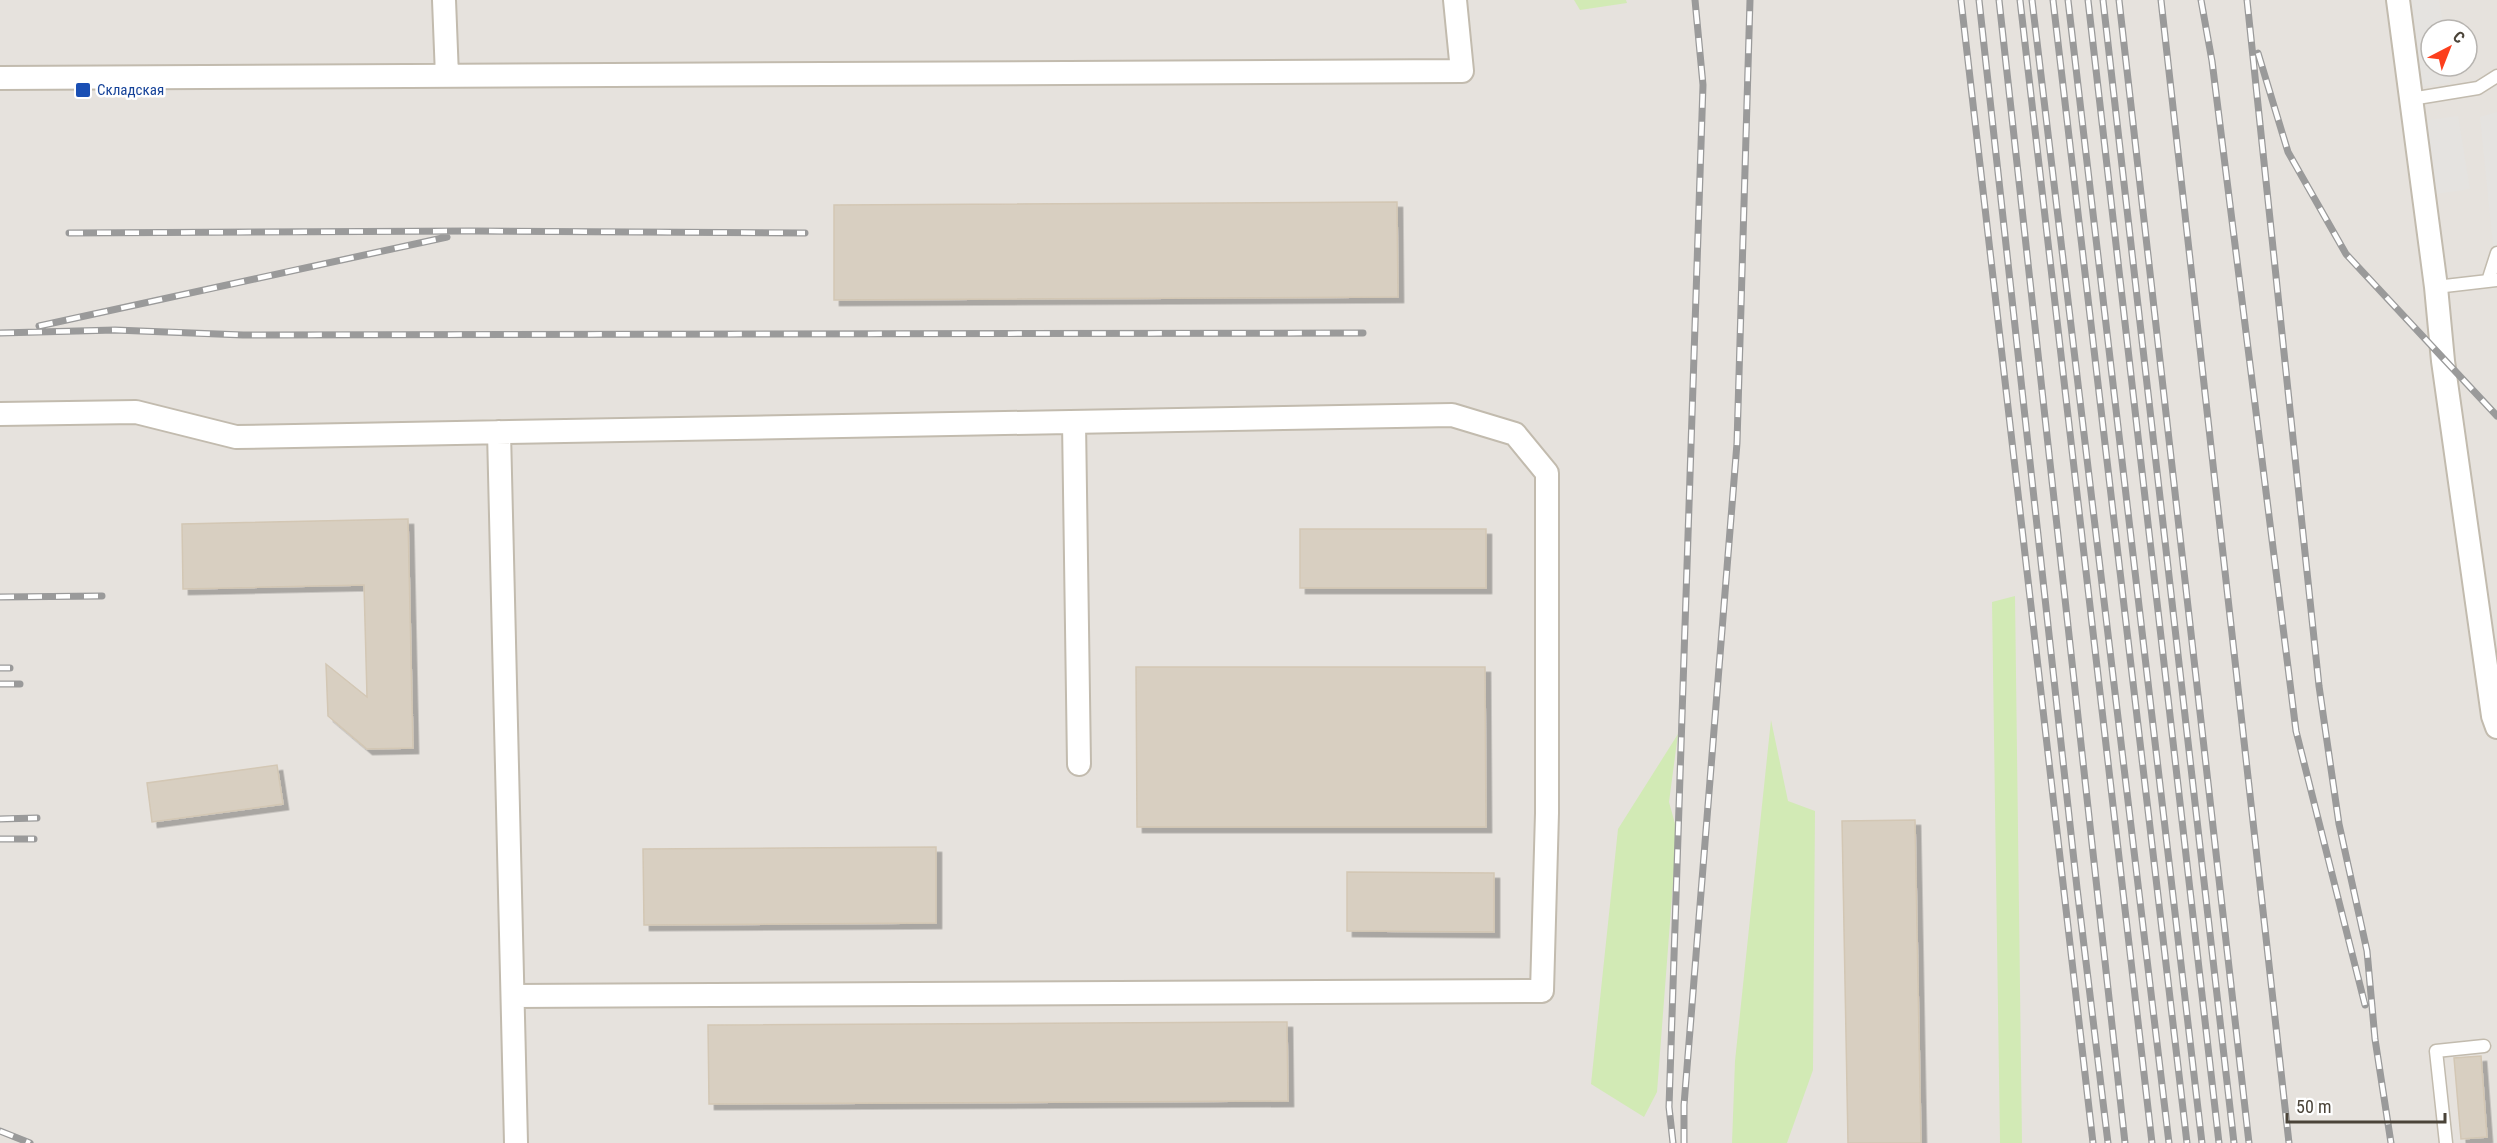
<svg xmlns="http://www.w3.org/2000/svg" width="2497" height="1143" font-family="'Roboto Condensed',sans-serif">
<style>
.industrial{fill:#e6e2dd;fill-rule:evenodd}
.green{fill:#d2eab5}
.parking{fill:#e5e3e0}
.building{fill:#d8cfc1;stroke:#d3c7b4;stroke-width:1.5;filter:url(#shadow)}
.lines{fill:none;stroke-linecap:round;stroke-linejoin:round}
.lane-casing{stroke:#c2bbae;stroke-width:15}
.street-casing{stroke:#c2bbae;stroke-width:26}
.lane{stroke:#fff;stroke-width:12}
.street{stroke:#fff;stroke-width:22}
.rail-casing{stroke:#9a9a9a;stroke-width:7}
.rail{stroke:#fff;stroke-width:4.5;stroke-dasharray:14;stroke-linecap:butt}
.transit-dot{fill:#1a4fb4;stroke:#fff;stroke-width:2}
.labels{text-anchor:middle;stroke-width:5;stroke-linejoin:round;paint-order:stroke}
.transit-label{font-size:15px;fill:#164399;stroke:#fff;text-anchor:start}
</style>
<defs>
<filter id="shadow"><feDropShadow dx="5.5" dy="5.5" stdDeviation="0" flood-color="#0004"/></filter>
</defs>
<rect width="100%" height="100%" fill="#f6f3ec"/>
<path class="industrial" d="M0 0H2497V1143H0ZM2431 30H2467V66H2431Z"/>
<path class="green" d="M1574 0H1626L1627 3 1580 10Z
M2015 596 2022 1143H2000L1992 602Z
M1771 720 1788 801 1815 811 1813 1070 1787 1143H1732L1735 1061Z
M1678 734 1669 802 1677 831 1657 1092 1644 1117 1591 1084 1618 829Z"/>
<path class="parking" d="M2409 0H2439L2444 30H2431V66H2449L2451 83 2420 87Z
M2497 112V264L2495 265 2480 117Z
M2458 116 2470 189 2435 194 2423 121Z"/>
<path class="building" d="M1397 202 1398 297 834 300V205Z
M408 519 413 748 367 749 328 716 326 664 367 697 364 585 183 589 182 524Z
M1300 529H1486V588H1300Z
M1136 667H1485L1486 827H1137Z
M277 765 283 804 152 822 147 783Z
M1915 820 1921 1143H1848L1842 821Z
M936 847V923L644 925 643 849Z
M1347 872 1494 873V932L1347 931Z
M1287 1022 1288 1101 709 1104 708 1025Z
M2481 1056 2487 1137 2461 1139 2454 1058Z"/>
<g class="lines">
<g class="lane-casing">
<path id="lane" d="M2411 99 2478 88 2497 76
M2488 281 2497 253
M2436 287 2497 280
M2446 1143 2436 1051 2484 1046"/>
</g>
<g class="street-casing">
<path id="street" d="M444 0 447 76
M2398 0 2436 287 2443 361 2493 716 2497 727
M0 78 1462 71 1455 0
M0 414 136 412 236 437 1452 415 1515 434 1547 473V813L1542 991 513 996
M1074 422 1079 764
M499 432 516 1143"/>
</g>
<use href="#lane" class="lane"/>
<use href="#street" class="street"/>
<g class="rail-casing">
<path id="rail" d="M1961 0 2093 1143
M1979 0 2077 888 2108 1143
M1999 0 2125 1143
M2020 0 2152 1143
M2032 0 2169 1143
M2053 0 2187 1143
M2068 0 2202 1143
M2088 0 2219 1143
M2103 0 2234 1143
M2119 0 2249 1143
M2161 0 2289 1143
M2201 0 2212 61 2296 731 2365 1005
M2247 0 2319 686 2339 824 2367 951 2375 1039 2391 1143
M2258 53 2288 152 2346 254 2497 416
M69 233 471 231 805 233
M39 326 447 237
M0 333 115 330 243 335 1363 333
M0 597 102 596
M0 668H10
M0 684H20
M0 819 37 818
M0 839H34
M0 1131 30 1143
M1673 1143 1669 1107 1703 85 1695 0
M1684 1143V1105L1737 443 1750 0"/>
</g>
<use href="#rail" class="rail"/>
</g>
<rect class="transit-dot" x="75" y="82" width="16" height="16" rx="3"/>
<g class="labels">
<g class="transit-label">
<text x="97" y="95">Складская</text>
</g>
</g>
<g transform="translate(2449 48) rotate(42)"><circle r="28" fill="#ffffff" stroke="#b7b4b0" stroke-width="1.5"/>
<path d="M0-4.5L10 22L0 15L-10 22Z" fill="#fc3f1d"/>
<text y="-9" font-size="16" font-weight="bold" text-anchor="middle" fill="#4b4439">С</text>
</g>
<path d="M2287 1113v9h158v-9" fill="none" stroke="#4b4439" stroke-width="3"/>
<text x="2296" y="1113" font-size="18" fill="#4b4439" stroke="#ffffff" stroke-width="4.5" paint-order="stroke">50 m</text>
</svg>
